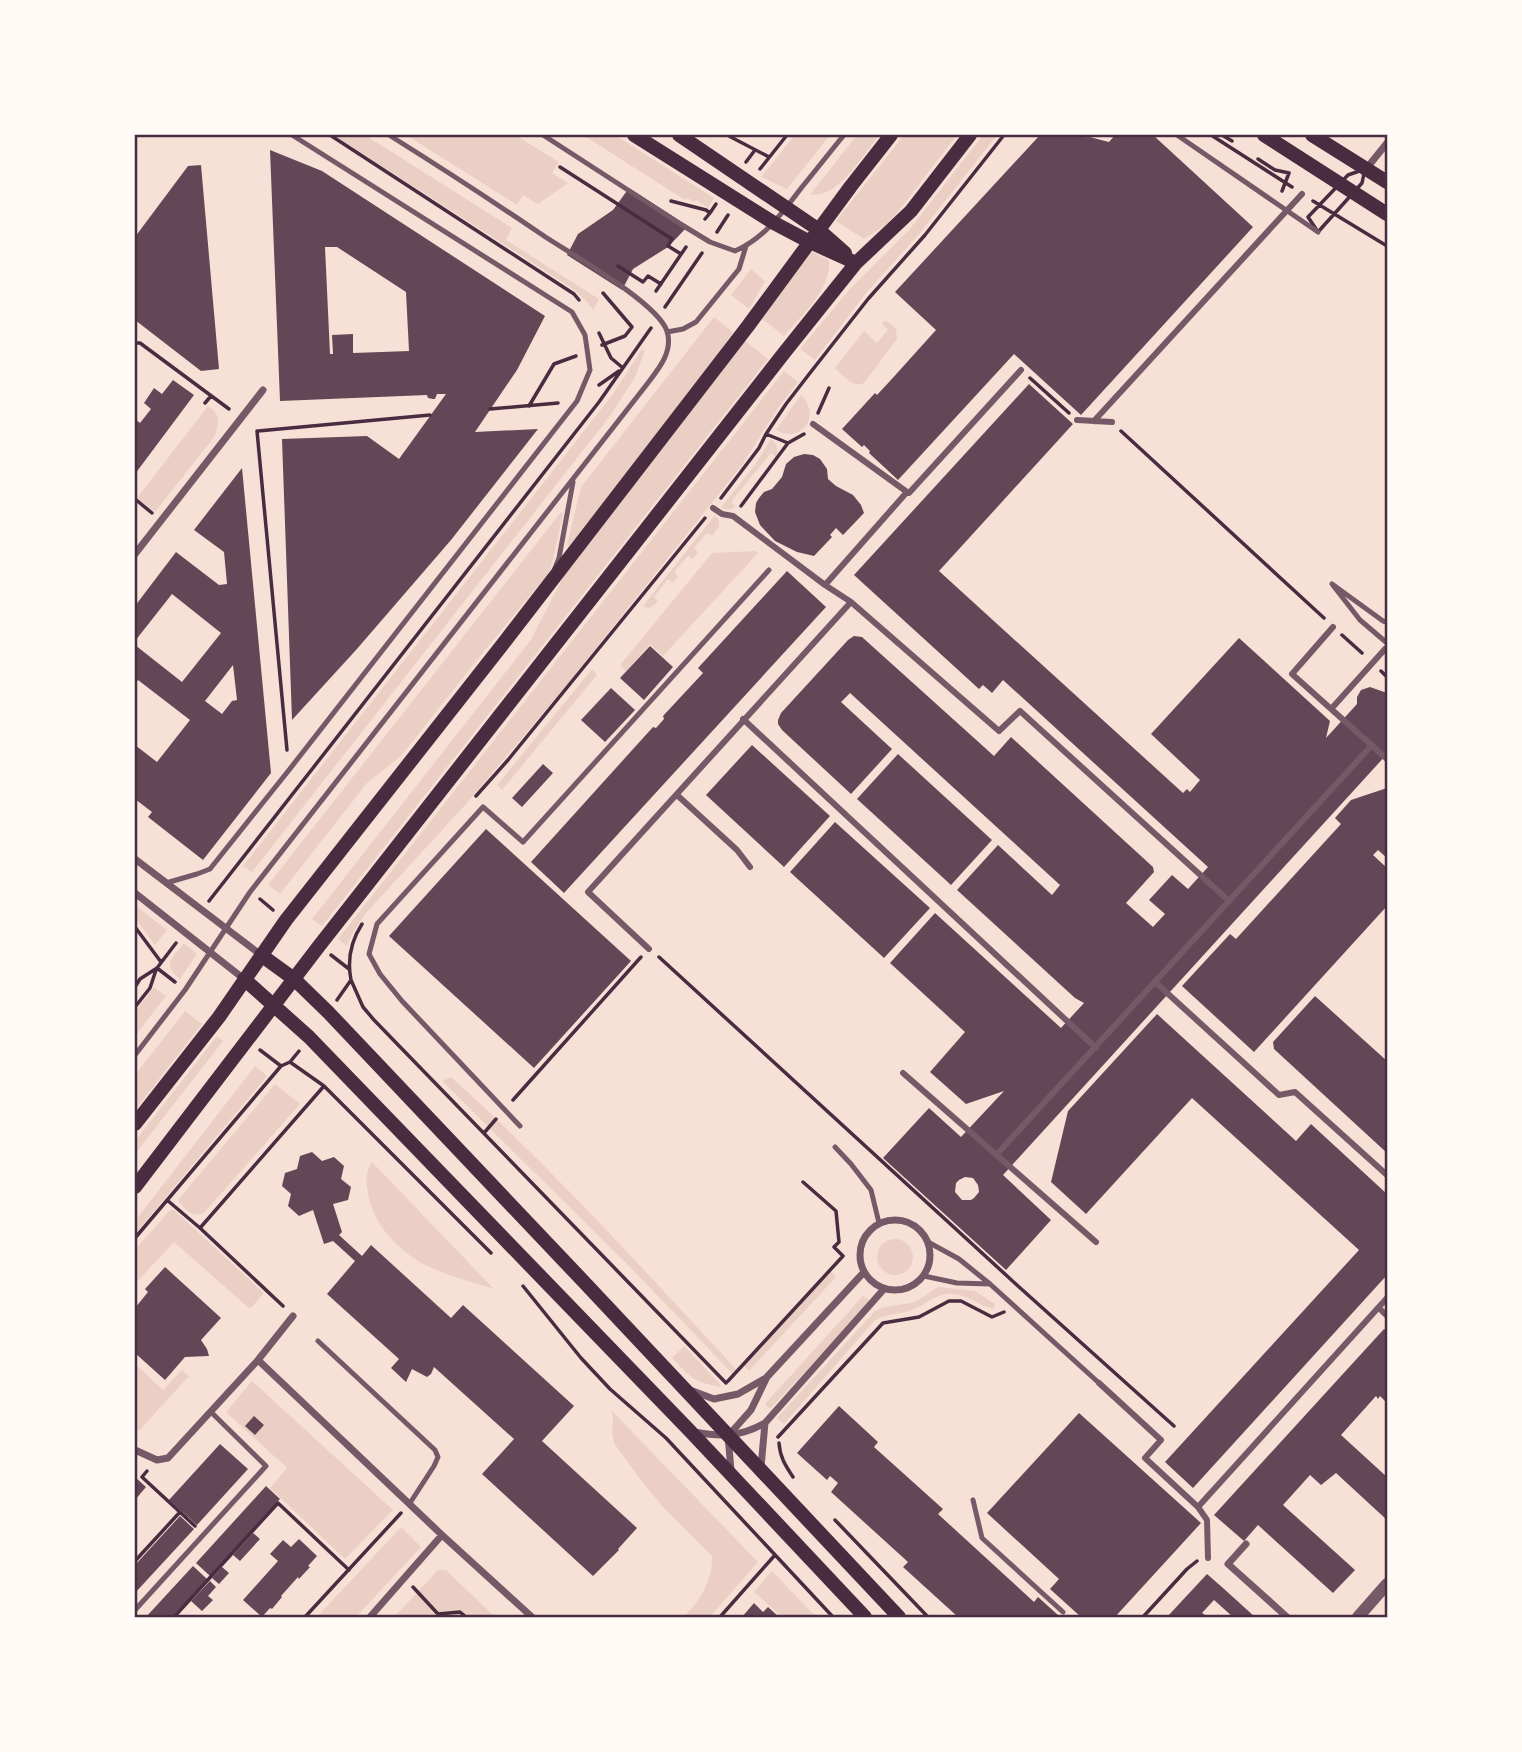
<svg xmlns="http://www.w3.org/2000/svg" width="1522" height="1752" font-family="'Alegreya Sans',sans-serif">
<style>
.green{fill:#ebcfc5}
.building{fill:#644757;fill-rule:evenodd}
.lines{fill:none;stroke-linecap:round;stroke-linejoin:round}
.path{stroke:#4a2c40;stroke-width:3.5}
.service{stroke:#755966;stroke-width:5}
.pedestrian{stroke:#755966;stroke-width:6}
.minor{stroke:#755966;stroke-width:7}
.tertiary{stroke:#755966;stroke-width:12}
.secondary{stroke:#4a2c40;stroke-width:14}
.neatline{fill:none;stroke:#4a2c40;stroke-width:2.5}
</style>
<rect width="100%" height="100%" fill="#f7e1d7"/>
<path class="green" d="M334 135H365L512 228 506 240 599 299 593 310 588 303 573 289Z
M406 135H515L559 162 552 173 568 183 538 204 523 195 517 205Z
M583 135H615L714 198 708 208 696 200 694 202 687 198 685 200Z
M795 135H830L787 189 761 177Z
M857 135H879C863 155 840 197 811 195L812 192Z
M904 135H957L894 217 881 228 864 239 836 221Z
M983 135H997L920 233 866 293 815 360 800 349 849 290 909 230Z
M812 252 829 260C831 290 802 315 784 336L761 318Z
M751 269 765 281 749 309 731 295Z
M714 317 733 332 715 359 569 546 567 545 581 487Z
M884 321H887L896 329 897 339 864 383C852 388 843 376 835 368L864 331 877 343 888 330 882 324Z
M744 340 768 359 322 926 312 919 530 641 568 568Z
M642 349 645 351 635 377 610 416 252 872 243 866 613 394Z
M784 371 798 382 778 408 742 465 565 687 467 803 366 913 352 934 347 946 338 939Z
M801 395C822 415 802 445 776 430Z
M208 406C221 414 219 422 215 436L155 512 137 498Z
M771 439C777 444 779 449 776 457L771 453 731 502 735 506C731 510 726 511 721 507L755 465Z
M561 512 563 514 551 567 547 575 485 650 401 756 367 783 280 894 268 885Z
M715 515 719 521V527L712 536 707 533 694 548 698 553 692 559 688 556 674 572 678 576 673 583 668 579 654 597 658 601 653 606 648 608 643 606Z
M755 551 758 553 663 656 650 644 626 671 620 665 712 553Z
M592 669 597 675 502 790 497 785Z
M135 905 167 930 155 945 135 918Z
M184 943 197 954 180 979C161 964 173 958 184 943Z
M154 987 166 996 135 1036V1012Z
M185 1011 202 1024 135 1110V1075Z
M217 1036 223 1041 135 1154V1141Z
M255 1066 267 1076 135 1234V1221Z
M451 1077C552 1168 643 1269 736 1369L732 1373 628 1265 442 1081Z
M275 1084 300 1104 204 1213C193 1218 184 1210 178 1200Z
M372 1162 494 1289C471 1282 438 1273 418 1261 394 1246 372 1221 368 1193 366 1180 365 1174 372 1162Z
M170 1210H174L264 1293 250 1309 174 1242 135 1284V1250Z
M877 1257a18 18 0 1 1 36 0a18 18 0 1 1-36 0Z
M830 1271 836 1277 749 1371 743 1365Z
M939 1287 975 1291 995 1304 994 1309C980 1306 969 1296 953 1294 937 1292 926 1305 912 1310 899 1315 888 1313 875 1320L784 1424 777 1418 875 1311C888 1304 901 1306 914 1302 923 1298 930 1291 939 1287Z
M863 1296 871 1301 770 1409 765 1404Z
M684 1346 721 1385 720 1387C694 1382 690 1377 672 1358Z
M135 1364 163 1390 182 1370 189 1376 139 1431 135 1429Z
M252 1381 393 1510 345 1559 270 1488 287 1468 226 1412Z
M611 1410 758 1562 710 1617H683C700 1602 713 1579 712 1556L662 1506 637 1475 614 1443 612 1432 613 1417Z
M401 1527 421 1547 356 1617H317Z
M438 1570H446L495 1617H394Z
M772 1571 816 1617H782L754 1592Z"/>
<path class="building" d="M1040 135H1082L1109 142 1115 135H1153L1253 227 1081 415 1014 354 898 480 869 453 870 451 864 445 862 447 842 429 875 393 877 395 890 381 936 330 895 292Z
M270 150 322 171 545 316 517 370 475 432 538 429 451 540 356 650 292 720 282 439 367 436 399 459 446 394H437L435 399H433L428 398 427 395 280 401ZM325 247H337L406 292 409 351 353 353V334L332 335 333 354H330Z
M201 165 219 369 201 371 135 320V237L188 166Z
M629 188 688 226 668 247 633 269 622 290 567 255 578 234 613 210Z
M173 380 194 395 135 474V419L140 423 151 409 144 403 154 388 162 394Z
M1029 384 1073 424 939 571 1183 793 1187 789 1190 792 1200 780 1151 734 1239 638 1330 721 1326 738 1357 704V697L1361 690 1370 687 1387 693V754L1003 1175 1051 1220 1006 1270 883 1158 929 1108 961 1137 1004 1091 966 1104 930 1072 965 1032 890 963 935 913 1061 1028 1084 1003 1075 998 957 890 998 845 1052 895 1060 885 850 693 841 702 892 749 851 794 782 730 778 724V720L781 713 848 640 854 636 862 637 994 756 1011 737 1153 867 1154 872 1126 903 1153 927 1165 914 1149 900 1172 875 1188 889 1208 867 1003 680 992 693 983 685 979 689 854 575ZM965 1177 973 1178 978 1185 979 1192 974 1198 971 1200H962L955 1192 956 1183 959 1180Z
M804 454 813 455 820 459 827 469 828 479 836 486 853 495 861 505 864 513 843 535 836 528 830 535 832 537 814 556 797 552 775 541 760 525 755 512 756 503 759 498 764 492 772 489 782 477 786 464 794 457Z
M242 468 271 773 203 860 148 817 152 812 135 799V745L157 762 190 720 138 680 135 684V645L182 682 221 633 172 594 135 641V606L176 552 219 585 227 584 224 552 194 530ZM233 665 237 700 232 701 222 714 205 701Z
M787 571 826 607 564 893 531 862 653 727 656 728 664 719 663 716 703 673 698 668Z
M650 646 673 667 644 700 620 678Z
M611 688 635 710 605 742 581 720Z
M752 745 830 816 784 867 706 795Z
M898 754 992 840 951 885 857 799Z
M543 764 553 773 522 807 512 798Z
M1387 788V858L1378 850 1373 855 1387 868V906L1254 1052 1182 986 1230 934 1236 939 1341 824 1335 818 1351 800Z
M835 822 930 908 884 958 790 872Z
M486 829 631 961 534 1068 389 936Z
M1315 996 1387 1061V1153L1274 1049 1273 1042Z
M1157 1014 1296 1141 1311 1124 1387 1194V1275L1193 1488 1165 1462 1359 1250 1192 1098 1086 1214 1051 1182 1068 1111Z
M312 1152 322 1161 334 1157 344 1166 341 1179 351 1187 348 1200 333 1204 342 1232 339 1235 362 1256 371 1245 451 1318 463 1305 574 1406 542 1441 637 1528 618 1549 619 1550 593 1576 482 1474 514 1439 434 1367 431 1374 427 1377 412 1369 406 1382 391 1368 399 1359 327 1294 355 1261 333 1241 324 1244 313 1210 299 1216 288 1206 291 1194 282 1186 285 1173 297 1169 300 1156Z
M165 1267 221 1318 201 1340 207 1349 209 1356 185 1357 165 1380 135 1353V1308L148 1292 145 1289Z
M1384 1329 1387 1331V1403L1380 1396 1378 1399 1376 1396 1341 1435 1387 1477V1520L1336 1473 1321 1485 1310 1475 1283 1505 1355 1570 1333 1593 1258 1525 1244 1541 1214 1515Z
M839 1406 878 1442 874 1447 943 1509 938 1514 1034 1602 1038 1597 1058 1615 1056 1617H958L903 1567 908 1562 831 1492 838 1483 830 1476 827 1480 797 1453Z
M1079 1413 1201 1523 1115 1617H1081L1050 1589 1059 1579 987 1513Z
M254 1416 264 1425 255 1435 245 1426Z
M220 1444 248 1469 197 1525 169 1500Z
M135 1477 146 1487 135 1500Z
M266 1486 280 1499 210 1576 196 1563Z
M180 1516 194 1529 135 1593V1565Z
M253 1533 260 1539 240 1561 233 1555Z
M299 1539 317 1556 308 1566 310 1567 299 1579 298 1577 281 1596 282 1597 272 1609 270 1608 262 1617 243 1600 278 1561 270 1554 283 1540 291 1547Z
M193 1566 207 1579 172 1617H146Z
M222 1567 229 1573 219 1584 212 1578Z
M1207 1574 1223 1588 1255 1617H1233L1214 1600 1202 1613 1208 1617H1167Z
M210 1581 216 1587 208 1596 213 1600 202 1611 191 1601Z
M754 1603 763 1612 768 1607 779 1617H742Z"/>
<g class="lines">
<path class="path" d="M330 135 574 294 579 300
M727 135 769 157
M1211 135 1292 187
M1222 135 1232 141
M1258 159 1275 170 1289 173
M746 162 755 150
M560 167 672 239 668 246 681 254
M760 169 787 135
M1365 169 1362 183 1318 232 1308 217 1348 175Z
M1282 191 1289 173
M671 201 706 210 710 213 716 204
M1313 201 1387 246
M705 219 710 213
M717 232 728 215
M618 266 643 282 648 276 661 284
M656 291 686 247
M665 307 702 253
M599 333 611 358 623 368
M135 343H140L229 409
M602 345 625 336 632 327 603 293
M1030 378 1069 413
M599 385 619 371
M205 403 211 396
M529 406 554 364 576 356
M490 409 558 403
M818 413 829 388
M257 431 287 750
M258 431 430 415
M1121 431 1324 618
M766 434 788 443
M721 498 759 448 766 434 786 404 810 373 868 299 925 235 1004 135
M135 499 152 513
M741 506 788 443 804 434
M1342 635 1362 653
M1381 671 1387 677
M476 796 508 760 705 518
M260 899 273 910
M209 901 599 402 651 328
M135 927 161 962
M331 955 349 969
M659 957 1018 1286 1174 1426
M157 968 175 982
M351 980 363 1007 374 1020 726 1383
M135 987 140 979 157 968 176 943
M337 1000 351 980C347 960 351 941 362 924
M135 1007 150 988 156 970
M260 1050 281 1066
M290 1062 324 1086 491 1253
M513 1100 641 957
M484 1133 496 1119
M167 1200 200 1228
M135 1238 281 1066 290 1062 299 1051
M523 1286 581 1358 610 1389 666 1438 833 1617
M283 1306 200 1228 324 1086
M728 1381 843 1256 834 1247 839 1242 836 1211 803 1182
M778 1437 883 1323 919 1317 949 1301H961L992 1317 1004 1312
M779 1443C780 1457 785 1465 793 1477
M147 1471 142 1477 195 1526
M835 1520 928 1617
M135 1561 180 1512
M413 1587 438 1614
M438 1614 460 1612 466 1617
M174 1617 278 1503 349 1570
M305 1617 401 1513
M720 1617 775 1555
M1143 1617 1187 1569 1197 1561"/>
<path class="service" d="M543 135 682 225 710 242 735 251C765 238 783 212 802 187 816 170 830 152 844 135
M1177 135 1318 232
M1088 136 1090 135
M667 332 683 329 696 322 739 269 746 246
M555 568 559 558 573 482
M1387 622 1383 621 1332 584 1360 620 1387 643
M166 883 197 874 210 869 289 770 577 401 590 370 585 335 572 312 292 135
M135 1055 185 990 250 892 644 388C656 372 674 353 667 331 657 302 569 253 541 234 491 200 440 167 389 135
M520 1126 402 1001 380 974 369 954 377 924 483 807 523 842 769 570
M835 1147 851 1164 871 1190 879 1223
M928 1242 959 1259 990 1284 1099 1383
M924 1276 957 1283 990 1284
M318 1341 435 1450 438 1457 434 1466 410 1503
M973 1500 982 1538 1063 1612
M135 1610 266 1466 211 1412"/>
<path class="pedestrian" d="M1077 420 1112 422
M1094 421 1302 194
M813 424 907 492
M713 508 722 514 733 516 825 585 851 602 999 731 1020 711 1229 901
M825 585 907 492 909 493 1021 370
M1333 627 1292 674 1387 759
M1332 708 1385 649
M743 719 1096 1048
M677 795 737 850 750 867
M649 949 588 892 851 602
M1155 982 1279 1095 1295 1092 1387 1175
M903 1073 1096 1242
M997 1154 1372 745
M1379 1308 1387 1316
M1099 1383 1161 1440 1145 1458 1198 1507 1387 1298
M1198 1507 1207 1520 1208 1558"/>
<path class="minor" d="M1366 169 1387 143
M135 554 263 390
M135 859 261 955
M135 893 244 979
M860 1255a35 35 0 1 1 70 0a35 35 0 1 1-70 0Z
M258 1360 442 1535 532 1617
M690 1390 714 1399 738 1394 766 1378 864 1272
M694 1432C721 1437 740 1437 765 1423L884 1289
M135 1450 157 1460 168 1458 258 1360 293 1316
M761 1467 765 1423
M731 1470 728 1436 751 1410 766 1379
M1246 1544 1228 1564 1287 1617
M370 1617 442 1535"/>
<path class="tertiary" d="M1358 1617 1387 1584"/>
<path class="secondary" d="M634 135 774 223 810 242 856 263
M679 135 819 230 845 253
M1264 135 1387 214
M1312 135 1387 182
M261 955 294 979 328 1012 584 1282 899 1617
M244 979 309 1037 690 1431 865 1617
M135 1124 219 1017 286 920 506 640 748 326 851 186 891 135
M135 1187 319 946 784 353 856 263 911 211 970 135"/>
</g>
<rect width="1522" height="1752" fill="none" stroke="#fffaf5" stroke-width="273"/>
<rect x="136" y="136" width="1250" height="1480" class="neatline"/>
</svg>
